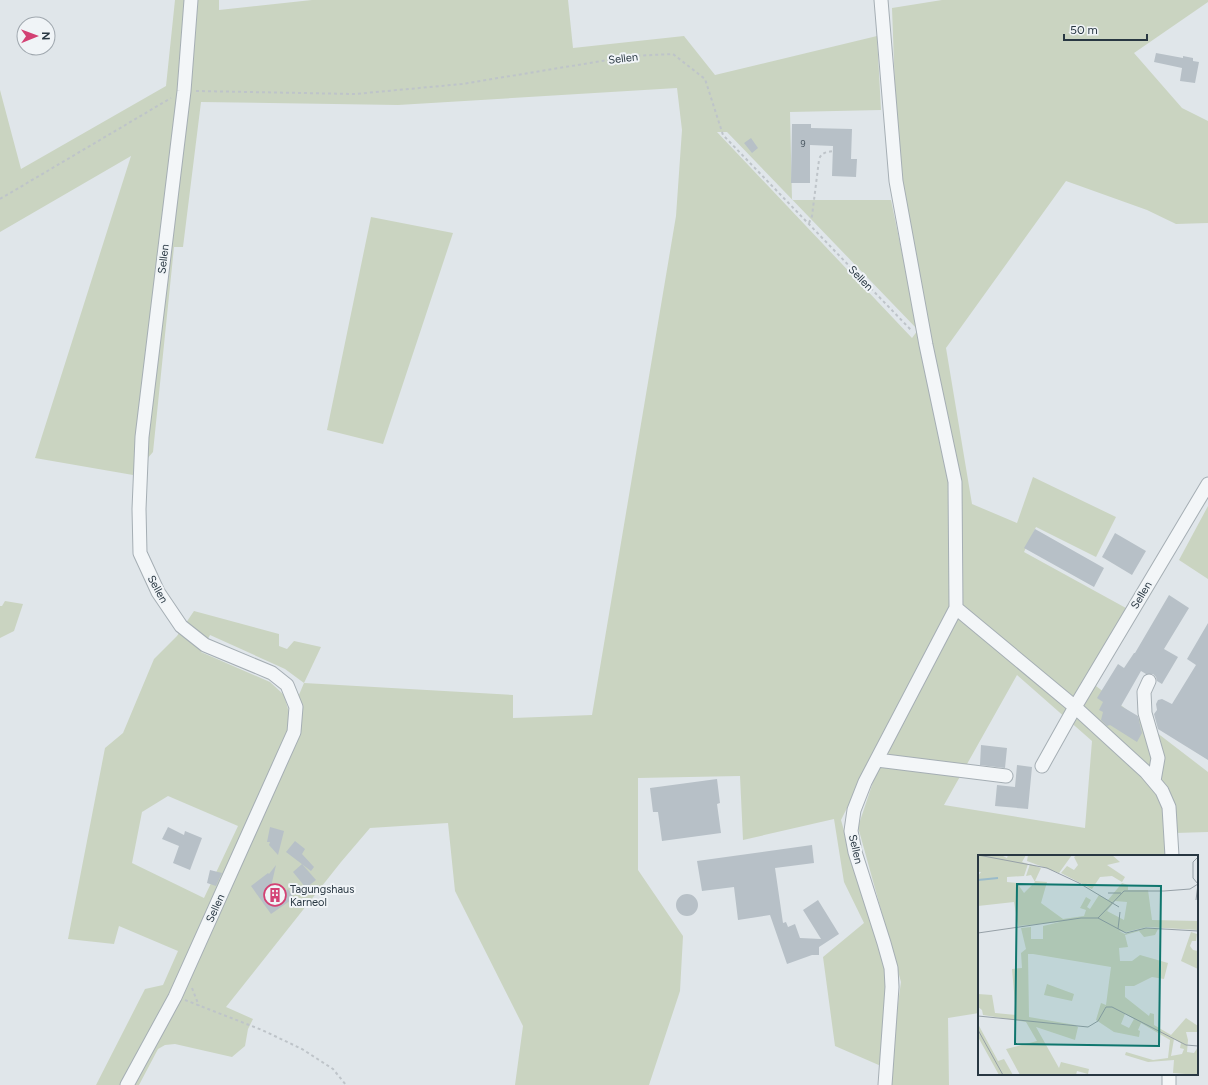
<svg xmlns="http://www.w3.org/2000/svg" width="1208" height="1085" font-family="Figtree,sans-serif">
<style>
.green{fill:#cad4c1;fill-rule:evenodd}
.building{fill:#b7c0c7}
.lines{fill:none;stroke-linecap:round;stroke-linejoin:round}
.minor-casing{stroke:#a5aeb4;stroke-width:15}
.path{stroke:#bec4c9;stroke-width:2;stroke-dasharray:3 3;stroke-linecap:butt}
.minor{stroke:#f3f6f8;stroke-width:13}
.labels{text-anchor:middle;stroke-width:4;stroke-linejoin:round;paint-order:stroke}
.number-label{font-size:9px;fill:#4c5963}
.street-label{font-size:11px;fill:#283742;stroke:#f0f4f7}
.poi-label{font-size:11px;fill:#283742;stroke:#f0f4f7;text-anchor:start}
.inset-river{fill:none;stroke:#9abbcb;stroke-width:2}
.inset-road{fill:none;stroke:#96a0a7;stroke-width:1}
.view{fill:#0f766e;fill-opacity:0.15;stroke:#0f766e;stroke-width:2}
.inset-edge{fill:none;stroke:#283742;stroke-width:2}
</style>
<rect width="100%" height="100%" fill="#e0e6ea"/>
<path class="green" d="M175 0H219V10L312 0H568L573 48 684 36 715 75 877 36 881 110 790 112 792 200H891L918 330 901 181 895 90 892 8 942 0H1208V2L1134 53 1182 108 1208 121V223L1176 224 1147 210 1066 181 946 348 972 504 1017 523 1033 477 1116 517 1096 557 1036 527 1024 552 1135 613 1096 686 1208 772V832L1175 833V856H979V1013L948 1018 949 1085H890L897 1011 901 982 858 827 876 773 865 772 841 820 868 915 877 927 887 977 881 1066 835 1046 823 957 864 923 844 882 834 819 743 840 740 776 638 778V870L683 936 680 991 649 1085H515L523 1026 455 891 448 823 370 828 341 862 226 1007 253 1019 248 1029 245 1046 232 1057 175 1044 165 1045 158 1049 139 1085H96L145 989 163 985 178 951 119 926 114 944 68 939 105 748 123 733 154 659 177 636 194 611 279 634V646L287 649 294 641 321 647 304 683 513 695V718L592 715 676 216 682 130 677 88 398 105 201 102 183 247H174L153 452 133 475 35 458 131 156 0 232V90L21 169 166 86ZM717 132H727L918 330 912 338ZM210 635 285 669 304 683 290 716 284 695 270 682 201 652ZM1017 675 1092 741 1085 828 944 805ZM168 796 238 826 204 898 132 863 142 812Z
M371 217 453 233 383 444 327 430Z
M1208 506V579L1179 560Z
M5 601 23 604 14 631 0 638V606H2Z"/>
<path class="building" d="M1156 53 1183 58V56L1193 58V61L1199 62 1195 83 1180 81 1182 68 1154 62Z
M792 124H811V128L852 129 851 159H857L856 177 832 176 833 146 810 145V183H791Z
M751 138 758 148 752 153 744 143Z
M1035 529 1104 568 1094 587 1024 548Z
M1115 533 1146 551 1132 575 1102 557Z
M1169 595 1189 608 1164 649 1178 657 1162 684 1157 681 1156 677 1153 674H1146L1141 671 1121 706 1138 716 1142 733 1137 742 1110 725 1107 726 1101 720 1103 712 1099 710 1103 702 1097 698 1118 664 1124 668 1134 653H1135Z
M1208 623V760L1158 729 1154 714 1157 710 1156 704 1158 700 1162 699 1172 704 1196 665 1187 659Z
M981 745 1007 748 1005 768 980 765Z
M1017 765 1032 767 1028 809 995 806 997 785 1015 787Z
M717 779 720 803 717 804 721 833 662 841 658 812H653L650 788Z
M168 827 184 835 185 831 202 838 190 870 173 863 179 846 162 839Z
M270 827 284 831 278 855 269 845 270 842H267Z
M295 841 305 849 302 854 314 867 311 871 286 852Z
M812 845 814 863 775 868 783 923 786 922 788 927 795 924 800 938 821 939 803 910 818 900 839 934 819 947V955H812L787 964 770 915 738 920 734 887 702 891 697 861Z
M302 864 316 880 306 888 293 872Z
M276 865 270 891 277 885 283 893 288 889 294 898 271 914 251 886 268 873 269 874Z
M210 870 222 873 216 886 207 883Z
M676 905a11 11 0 1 1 22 0a11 11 0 1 1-22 0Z"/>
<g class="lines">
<g class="minor-casing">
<path id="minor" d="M881 0 896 181 926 345 955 482 956 608
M1149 681 1144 692 1145 713 1158 758 1154 781
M877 760 1006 776
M1042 766 1075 707 1208 484
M127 1085 175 997 294 732 296 707 287 685 272 673 205 645 181 626 158 592 140 553 139 509 142 437 184 91 191 0
M885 1085 892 987 891 968 884 943 855 852 851 831 854 810 865 782 956 608 1075 707 1146 772 1162 791 1169 807 1172 856
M1169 1085V1074"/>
</g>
<path class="path" d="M196 91 355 94 462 84 632 56 673 54 705 79 723 135 911 330
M0 199 171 98
M809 223 812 216 819 160C821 152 827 152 835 151
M192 988 199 1006
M185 1000 262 1030 302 1049 333 1069 346 1085"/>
<use href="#minor" class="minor"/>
</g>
<defs>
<g id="building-ring" transform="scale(1.15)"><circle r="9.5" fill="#f0f4f7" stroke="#d34174" stroke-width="1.5"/><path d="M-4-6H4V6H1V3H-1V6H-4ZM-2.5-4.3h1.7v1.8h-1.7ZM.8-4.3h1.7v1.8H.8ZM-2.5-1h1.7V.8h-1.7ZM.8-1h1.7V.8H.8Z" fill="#d34174"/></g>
</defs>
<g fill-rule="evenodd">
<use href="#building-ring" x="275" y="895"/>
</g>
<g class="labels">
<g class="number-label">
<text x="803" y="147">9</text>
</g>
<g class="street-label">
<text transform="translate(623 58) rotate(-7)" y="4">Sellen</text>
<text transform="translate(163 259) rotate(-83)" y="4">Sellen</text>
<text transform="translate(861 278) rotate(46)" y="4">Sellen</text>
<text transform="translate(158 589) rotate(61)" y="4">Sellen</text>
<text transform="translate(1141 595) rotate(-59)" y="4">Sellen</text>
<text transform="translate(856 849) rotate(77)" y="4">Sellen</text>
<text transform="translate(215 908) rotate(-66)" y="4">Sellen</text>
</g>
<g class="poi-label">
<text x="290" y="893">Tagungshaus<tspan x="290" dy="13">Karneol</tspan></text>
</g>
</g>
<g transform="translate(978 855)">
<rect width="220" height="220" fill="#e0e6ea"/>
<path d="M23 0 29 3 30 0H48L44 7 50 9 46 21 29 22V27L39 28 46 38 57 27 53 20 48 21 52 9 63 13 57 26 69 27 63 48 85 64 106 61 108 55 102 53 108 42 113 45 109 52 112 54 121 40 130 45 144 28 150 30V35H170L174 65 220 66V75L169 72 148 77 141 76 147 79 168 73 180 74 177 80 166 82 161 76 147 80 150 92 141 93 142 106H154L162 100 190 108 186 124 174 122 156 131H147V142L171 161 172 158 176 159V170L193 180 208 163 220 171V177H208L210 185 209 197 216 198 220 192V220L195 218 196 205 170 207 147 200 148 197 175 205 190 203 192 185 163 168 160 175 162 176 161 182 136 177 118 165 123 148 128 150 133 112 55 99H50L51 162 97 170 100 172 97 185 58 172 81 213 83 207 111 214 110 219 99 216 98 220H42L28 194 59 186 48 167 5 160 4 155 0 152V139L14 140 17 158 38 160 34 114 44 113 43 98 48 94 43 73 53 72V84H65V71L82 67 40 71 36 47 0 51V21L3 17H0V1ZM137 46 149 47 146 65 129 56ZM147 159 156 164 151 173 143 169ZM196 184 203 188 202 193 206 194 204 199 193 201ZM50 0H94L81 18 49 6ZM99 0H134L142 7 129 10 147 22 144 27 134 21 122 22 114 34 83 18 89 11 96 15 100 10 96 2ZM213 77 219 79 218 86H214L212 91 215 95 220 96V114L203 106ZM69 129 96 139 94 146 66 140ZM0 169 20 206 26 204 35 220H21L0 182Z" fill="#cad4c1" fill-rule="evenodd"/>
<path class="inset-river" d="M0 25 20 23"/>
<path class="inset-road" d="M0 0 69 13 101 28 141 52M220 29 212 34 186 36H146L120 63 148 78 168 73 220 76M220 29 215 23V7L220 2M130 38H143M218 45 220 29M140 74 142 57M0 78 103 63H120M0 161 110 172 120 166 128 152H134L208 190 220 191M0 175 25 220"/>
<path class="view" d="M39 29 183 31 181 191 37 189Z"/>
<rect width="220" height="220" class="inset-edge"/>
</g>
<g transform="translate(36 36) rotate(89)"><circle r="19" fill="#f0f4f7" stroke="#a0a8af"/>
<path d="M0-3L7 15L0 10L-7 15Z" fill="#d34174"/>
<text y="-6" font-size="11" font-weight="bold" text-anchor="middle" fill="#283742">N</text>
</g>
<path d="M1064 34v6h83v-6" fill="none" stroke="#283742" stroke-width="2"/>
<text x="1070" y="34" font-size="12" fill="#283742" stroke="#f0f4f7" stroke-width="3" paint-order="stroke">50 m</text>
</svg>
